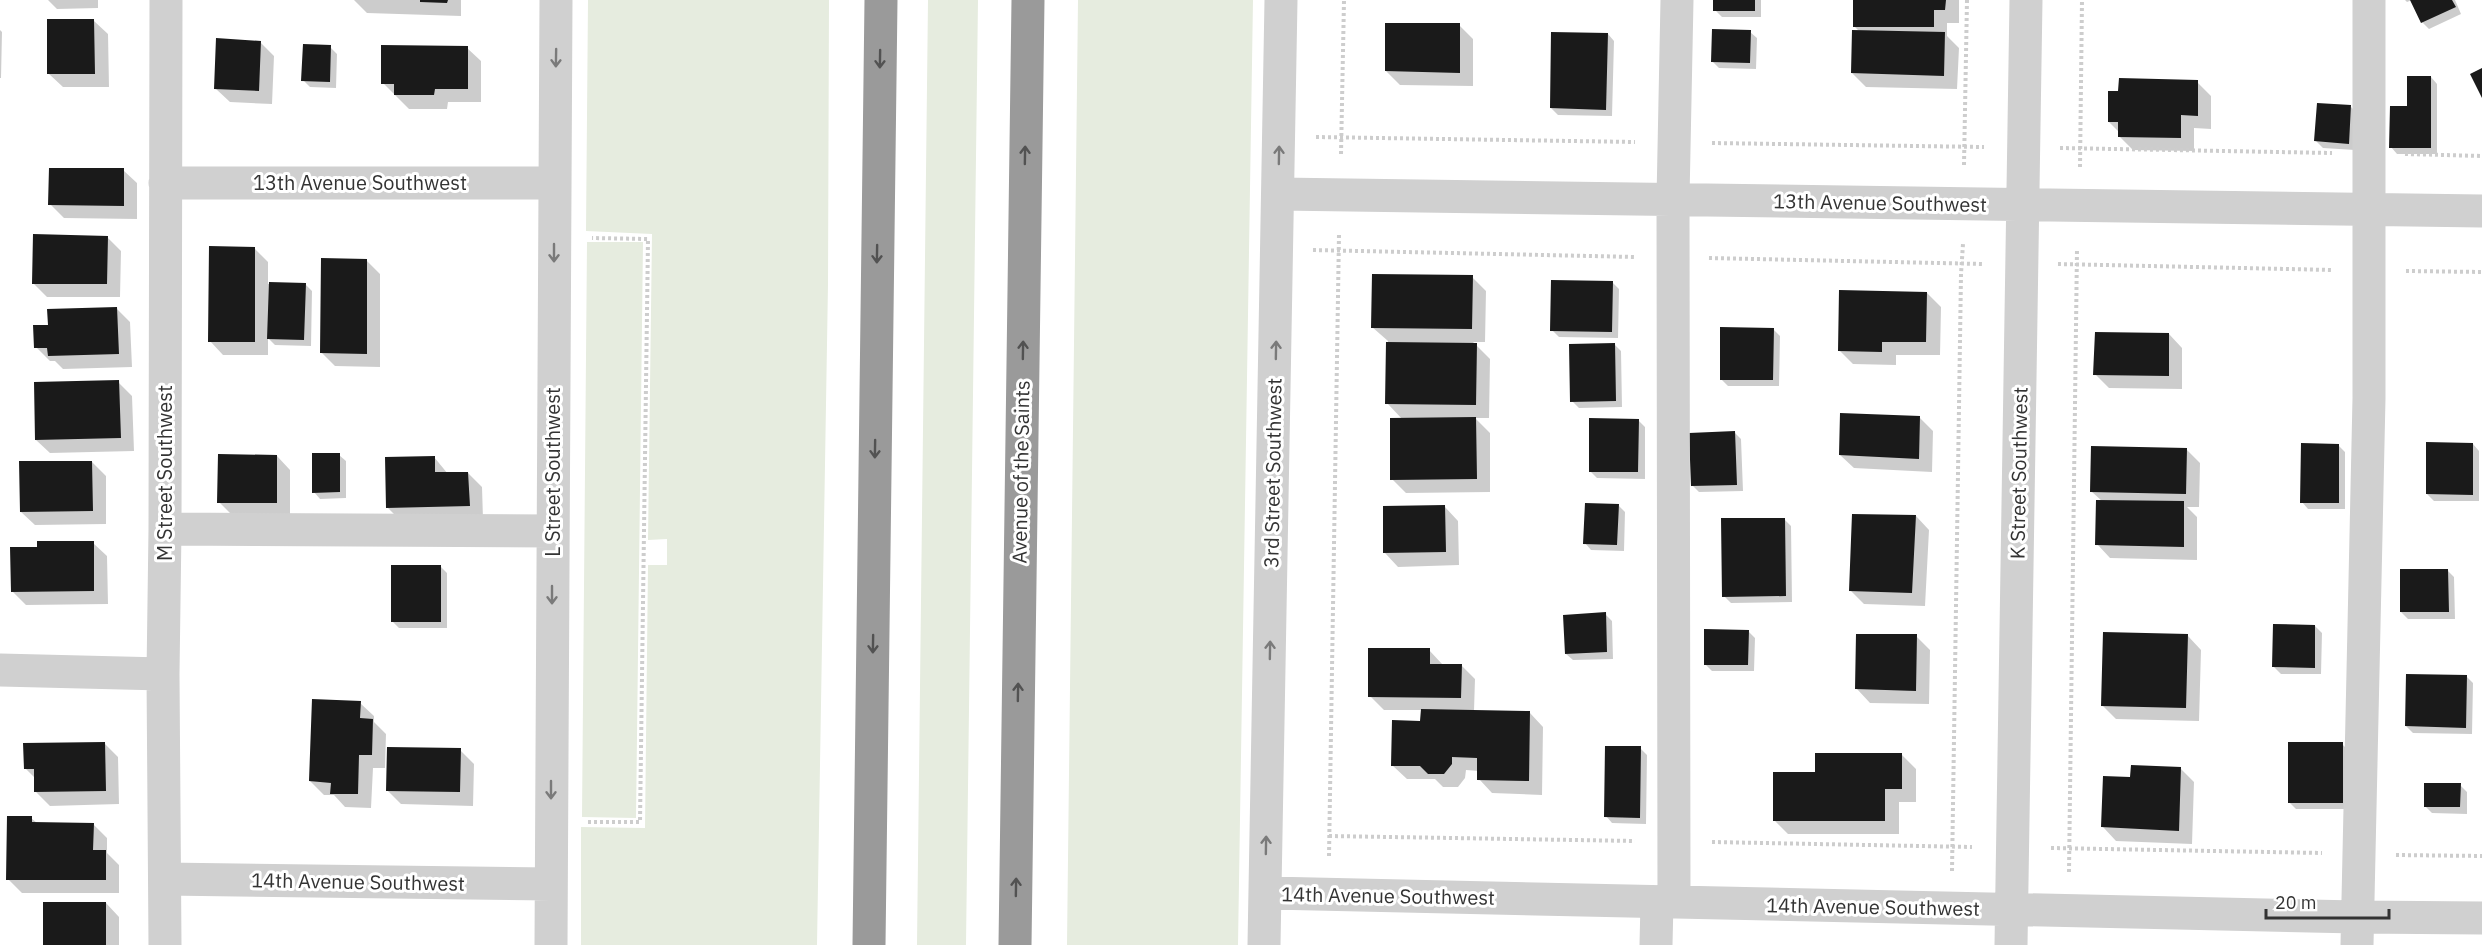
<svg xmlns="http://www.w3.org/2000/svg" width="2482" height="945" font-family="'IBM Plex Sans',sans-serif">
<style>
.green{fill:#e6ecdf}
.shadow{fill:#0003}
.building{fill:#1a1a1a}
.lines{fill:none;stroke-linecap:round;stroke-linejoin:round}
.path{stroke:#cdcdcd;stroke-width:4;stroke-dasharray:3 3;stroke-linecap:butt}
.minor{stroke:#d0d0d0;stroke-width:33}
.highway{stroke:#9a9a9a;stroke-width:33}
.oneway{stroke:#7a7a7a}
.oneway2{stroke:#525252}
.labels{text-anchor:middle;stroke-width:6;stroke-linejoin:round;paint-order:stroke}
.street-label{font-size:20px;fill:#333;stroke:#fff}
</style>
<rect width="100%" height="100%" fill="#fff"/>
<path class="green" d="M588 0H829L828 284 817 945H581V827L645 828 648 565H667V539L648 540 652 234 586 231Z
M928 0H978L966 945H917Z
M1078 0H1253L1238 945H1067Z
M587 242H643L636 818 582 817Z"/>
<path class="shadow" d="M48 0H98V8L57 9Z
M354 0H461V16L367 13Z
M1715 0H1761V17H1722L1715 10Z
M1855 0H1959V23H1947V36L1959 48 1957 89 1866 87 1852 73 1859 31 1854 26Z
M2405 0H2455L2461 14 2429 29 2422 22 2412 0 2407 2Z
M94 21 108 34 109 87H63L49 74Z
M1459 25 1473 39V86L1400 85 1386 71Z
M0 30 2 32 1 78H0Z
M1750 32 1757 38 1756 69 1719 68 1712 61Z
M1608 34 1614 41 1612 116 1558 115 1551 108Z
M260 42 274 56 272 104 230 102 216 89Z
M330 47 337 54 336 88 310 87 303 80Z
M467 48 481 61V102H448L447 109H409L383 83Z
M2431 77 2437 84V154H2397L2391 147 2409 107Z
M2197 82 2211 96V129L2194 128V151L2133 150 2119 136V132L2109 122Z
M2351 107 2357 113 2355 150 2323 148 2316 141Z
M123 170 137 183V219L64 218 50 204Z
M107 237 121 251 120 297H47L33 283Z
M255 249 268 262V284H305L312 291 311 346 275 345 268 338V355H223L210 341Z
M366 260 380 274V367L335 366 321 352Z
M1472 277 1486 291 1485 342H1473L1490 359 1489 418H1475L1490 433V492L1406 493 1392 479 1403 420 1387 403 1388 341 1372 327Z
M1612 282 1619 289 1618 338 1559 337 1552 330Z
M1927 293 1941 307 1940 355H1896V365L1853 364 1839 350Z
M116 308 130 322 132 367 63 369 55 361H50L36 347 50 326Z
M1773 329 1780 336 1779 386H1728L1721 379Z
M2169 334 2182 348V389L2109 388 2095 374Z
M1614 344 1621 351 1622 407 1579 408 1572 401Z
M118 382 132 396 134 451 50 453 36 440Z
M1920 418 1933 431 1932 472 1854 468 1840 455Z
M1638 420 1645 427V479L1597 478 1590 471Z
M1735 433 1741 439 1743 491 1699 492 1692 485Z
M2473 444 2479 451V501H2434L2427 494Z
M2338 445 2345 452V509H2308L2302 502Z
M2186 449 2200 463 2199 507H2187L2197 517V560L2110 558 2097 544 2102 501 2092 492Z
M339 455 346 461V498L320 499 314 492Z
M277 456 290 470V516H233L219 502Z
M434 457 448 474 468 473 482 487 483 519 401 521 387 507Z
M92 462 106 476V524L35 525 21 512Z
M1618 505 1625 512 1624 551 1591 550 1585 543Z
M1445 507 1458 521 1459 565 1398 567 1385 553Z
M1916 516 1929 530 1925 606 1864 604 1851 591Z
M1784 519 1791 526 1792 602 1731 603 1724 596Z
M93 543 107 556 108 604 26 605 12 591 38 549Z
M441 567 447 573V628H399L392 621Z
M2447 570 2454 577 2455 619H2408L2401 612Z
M1605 614 1612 621 1613 659 1573 660 1566 654Z
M2315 626 2322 633 2321 674H2281L2274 667Z
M1748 631 1755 638 1754 671H1712L1705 664Z
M1916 636 1930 650 1929 704 1870 703 1857 689Z
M2188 636 2201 650 2199 721 2116 719 2102 705Z
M1429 650 1443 665H1461L1475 679 1474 711 1530 713 1543 727 1542 795 1492 793 1479 779V771L1466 770 1465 778 1458 787H1443L1435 779H1407L1393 766 1422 723V710H1384L1370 696Z
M2466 676 2473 683 2472 734 2413 733 2406 726Z
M360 703 374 716V722L386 734 385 768H373L371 808 345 807 334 795H324L310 781Z
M104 743 118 757 119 804 50 806 36 792V779L25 768Z
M2342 744 2349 751V809H2296L2289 802Z
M1640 748 1647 755 1646 824 1612 823 1606 816Z
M460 750 474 764 473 806 401 804 387 790Z
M1902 755 1916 769V802H1899V834H1788L1775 821 1816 774Z
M2180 768 2194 782 2192 844 2116 841 2103 827 2132 779Z
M2460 785 2467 792V814L2432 813 2425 806Z
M31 818 37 823 93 824 107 838V853L119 865V893H22L8 879Z
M106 903 119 917V945H45Z"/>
<path class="building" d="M420 0H448L447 3 420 2Z
M1713 0H1755V11H1713Z
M1853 0H1946L1945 10H1934V27H1853Z
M2410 0H2452L2456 7 2421 23Z
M47 19H94L95 74H47Z
M1385 23H1460V73L1385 71Z
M1712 29 1751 30 1750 63 1711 62Z
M1852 30 1945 32 1944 76 1851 73Z
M1551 32 1608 33 1606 110 1550 108Z
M216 38 261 41 259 91 214 89Z
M303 44 331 45 330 82 301 81Z
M381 45 468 46V89H435L434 95H394V84H381Z
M2482 68V98L2470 74Z
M2407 76H2431V148H2389L2390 106H2407Z
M2119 78 2198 80V116L2181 115V138L2118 137V122H2108V91H2118Z
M2317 103 2351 105 2349 144 2314 141Z
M49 168H124V206L48 205Z
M33 234 108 236 107 284H32Z
M209 246 255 247V342H208Z
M321 258 367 259V354L320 353Z
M1372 274 1473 275 1472 329 1371 328Z
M1551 280 1613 281 1612 332 1550 331Z
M269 282 306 283 304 340 267 339Z
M1839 290 1927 292 1926 342H1882V352L1838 351Z
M117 307 119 354 48 356 47 348H34L33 325H48L47 309Z
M1720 327 1774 328 1773 380H1720Z
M2095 332 2169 333V376L2093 375Z
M1386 342 1477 343 1476 405 1385 404Z
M1615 343 1616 401 1570 402 1569 344Z
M119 380 121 438 35 440 34 382Z
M1840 413 1920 416 1919 459 1839 455Z
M1476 417 1477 479 1390 480V418Z
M1589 418 1639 419 1638 472H1589Z
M1735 431 1737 485 1691 486 1689 433Z
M2426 442 2473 443V495L2426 494Z
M2301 443 2339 444V503H2300Z
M2091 446 2187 448 2186 494 2090 492Z
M312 453H340V492L312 493Z
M218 454 277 455V503H217Z
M435 456V472H468L470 506 386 508 385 457Z
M19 461H92L93 511 20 512Z
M2096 500 2184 501V547L2095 545Z
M1585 503 1619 504 1617 545 1583 544Z
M1445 505 1446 552 1383 553V506Z
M1852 514 1916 515 1912 593 1849 591Z
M1721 518H1785L1786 596 1722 597Z
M37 541H94V591L11 592 10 547H37Z
M391 565H441V622H391Z
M2400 569H2448L2449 612H2400Z
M1606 612 1607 652 1565 654 1563 615Z
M2273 624 2315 625V668L2272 667Z
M1704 629 1749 630 1748 665H1704Z
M2103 632 2188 634 2186 708 2101 706Z
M1856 634H1917L1916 691 1855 689Z
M1368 648H1430V664H1462L1461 698 1368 697Z
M2406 674 2467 675 2466 728 2405 726Z
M312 699 361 701 360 718 373 719 372 755H359L358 794H330L331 783 309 781Z
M1421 709 1530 711 1529 781 1477 780V758L1452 757V764L1444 774H1428L1420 766H1391L1392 720 1420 721Z
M105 742 106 791 34 792V769H24L23 743Z
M2288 742H2343V803H2288Z
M1605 746H1641L1640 818 1604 817Z
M387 747 461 748 460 792 386 791Z
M1815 753H1902V789H1885V821H1773V772H1815Z
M2131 765 2181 767 2179 831 2101 827 2103 776 2130 777Z
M2424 783H2461L2460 807H2424Z
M7 816H32V822L94 823 93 850H106V880H6Z
M43 902H106V945H43Z"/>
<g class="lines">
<path class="path" d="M1316 137 1635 142
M1712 143 1984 147
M2060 148 2332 153
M1341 154 1344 0
M2405 154 2482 156
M1964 165 1967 0
M2080 167 2082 0
M1313 250 1636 257
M1709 258 1984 264
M2058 264 2333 270
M2406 271 2482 272
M588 822H640L648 239 592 238
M1329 836 1635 841
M1712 842 1972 847
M2051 848 2322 853
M2396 855 2482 856
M1329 856 1339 234
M1952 871 1961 274 1963 244
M2069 872 2077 249"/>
<path class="minor" d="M165 183H555
M1279 194 2482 211
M165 529 553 531
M0 670 163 674
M165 879 551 884
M1265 893 2357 917 2482 918
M1674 902 1673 199 1677 0
M165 945 163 674 165 529 166 0
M551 945 556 0
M1264 945 1281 0
M1656 945 1657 902
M2011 945 2026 0
M2357 945 2369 398V0"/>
<path class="highway" d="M869 945 881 0
M1015 945 1028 0"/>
</g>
<defs><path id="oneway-shaft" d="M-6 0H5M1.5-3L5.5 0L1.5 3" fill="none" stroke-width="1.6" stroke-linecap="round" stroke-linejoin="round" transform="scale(1.5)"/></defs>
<g class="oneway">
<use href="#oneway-shaft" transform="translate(556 58) rotate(91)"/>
<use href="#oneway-shaft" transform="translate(1279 155) rotate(-89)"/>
<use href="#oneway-shaft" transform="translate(554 253) rotate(90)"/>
<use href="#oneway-shaft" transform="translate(1276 350) rotate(-89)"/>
<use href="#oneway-shaft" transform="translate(552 595) rotate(90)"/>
<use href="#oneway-shaft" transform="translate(1270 650) rotate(-89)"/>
<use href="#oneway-shaft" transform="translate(551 790) rotate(90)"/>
<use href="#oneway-shaft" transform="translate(1266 845) rotate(-89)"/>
</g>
<g class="oneway2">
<use href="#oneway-shaft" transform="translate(880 59) rotate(91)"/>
<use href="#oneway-shaft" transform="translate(1025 155) rotate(-89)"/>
<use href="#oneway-shaft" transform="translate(877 254) rotate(91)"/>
<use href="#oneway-shaft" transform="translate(1023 350) rotate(-89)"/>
<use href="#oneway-shaft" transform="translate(875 449) rotate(91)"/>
<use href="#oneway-shaft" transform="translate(873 644) rotate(91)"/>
<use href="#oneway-shaft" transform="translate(1018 692) rotate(-89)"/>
<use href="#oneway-shaft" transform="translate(1016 887) rotate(-89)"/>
</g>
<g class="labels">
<g class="street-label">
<text x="360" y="190">13th Avenue Southwest</text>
<text transform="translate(1880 203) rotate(1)" y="7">13th Avenue Southwest</text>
<text transform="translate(553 472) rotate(-90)" y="7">L Street Southwest</text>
<text transform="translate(1021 472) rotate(-89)" y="7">Avenue of the Saints</text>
<text transform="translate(165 473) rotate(-90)" y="7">M Street Southwest</text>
<text transform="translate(1273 473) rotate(-89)" y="7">3rd Street Southwest</text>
<text transform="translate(2019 473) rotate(-89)" y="7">K Street Southwest</text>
<text transform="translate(358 882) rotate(1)" y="7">14th Avenue Southwest</text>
<text transform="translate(1388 896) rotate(1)" y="7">14th Avenue Southwest</text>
<text transform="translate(1873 907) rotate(1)" y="7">14th Avenue Southwest</text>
</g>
</g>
<path d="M2266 909v9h123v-9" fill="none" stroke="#333333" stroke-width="3"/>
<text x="2275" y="909" font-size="18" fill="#333333" stroke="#ffffff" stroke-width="4.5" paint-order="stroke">20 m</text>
</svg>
